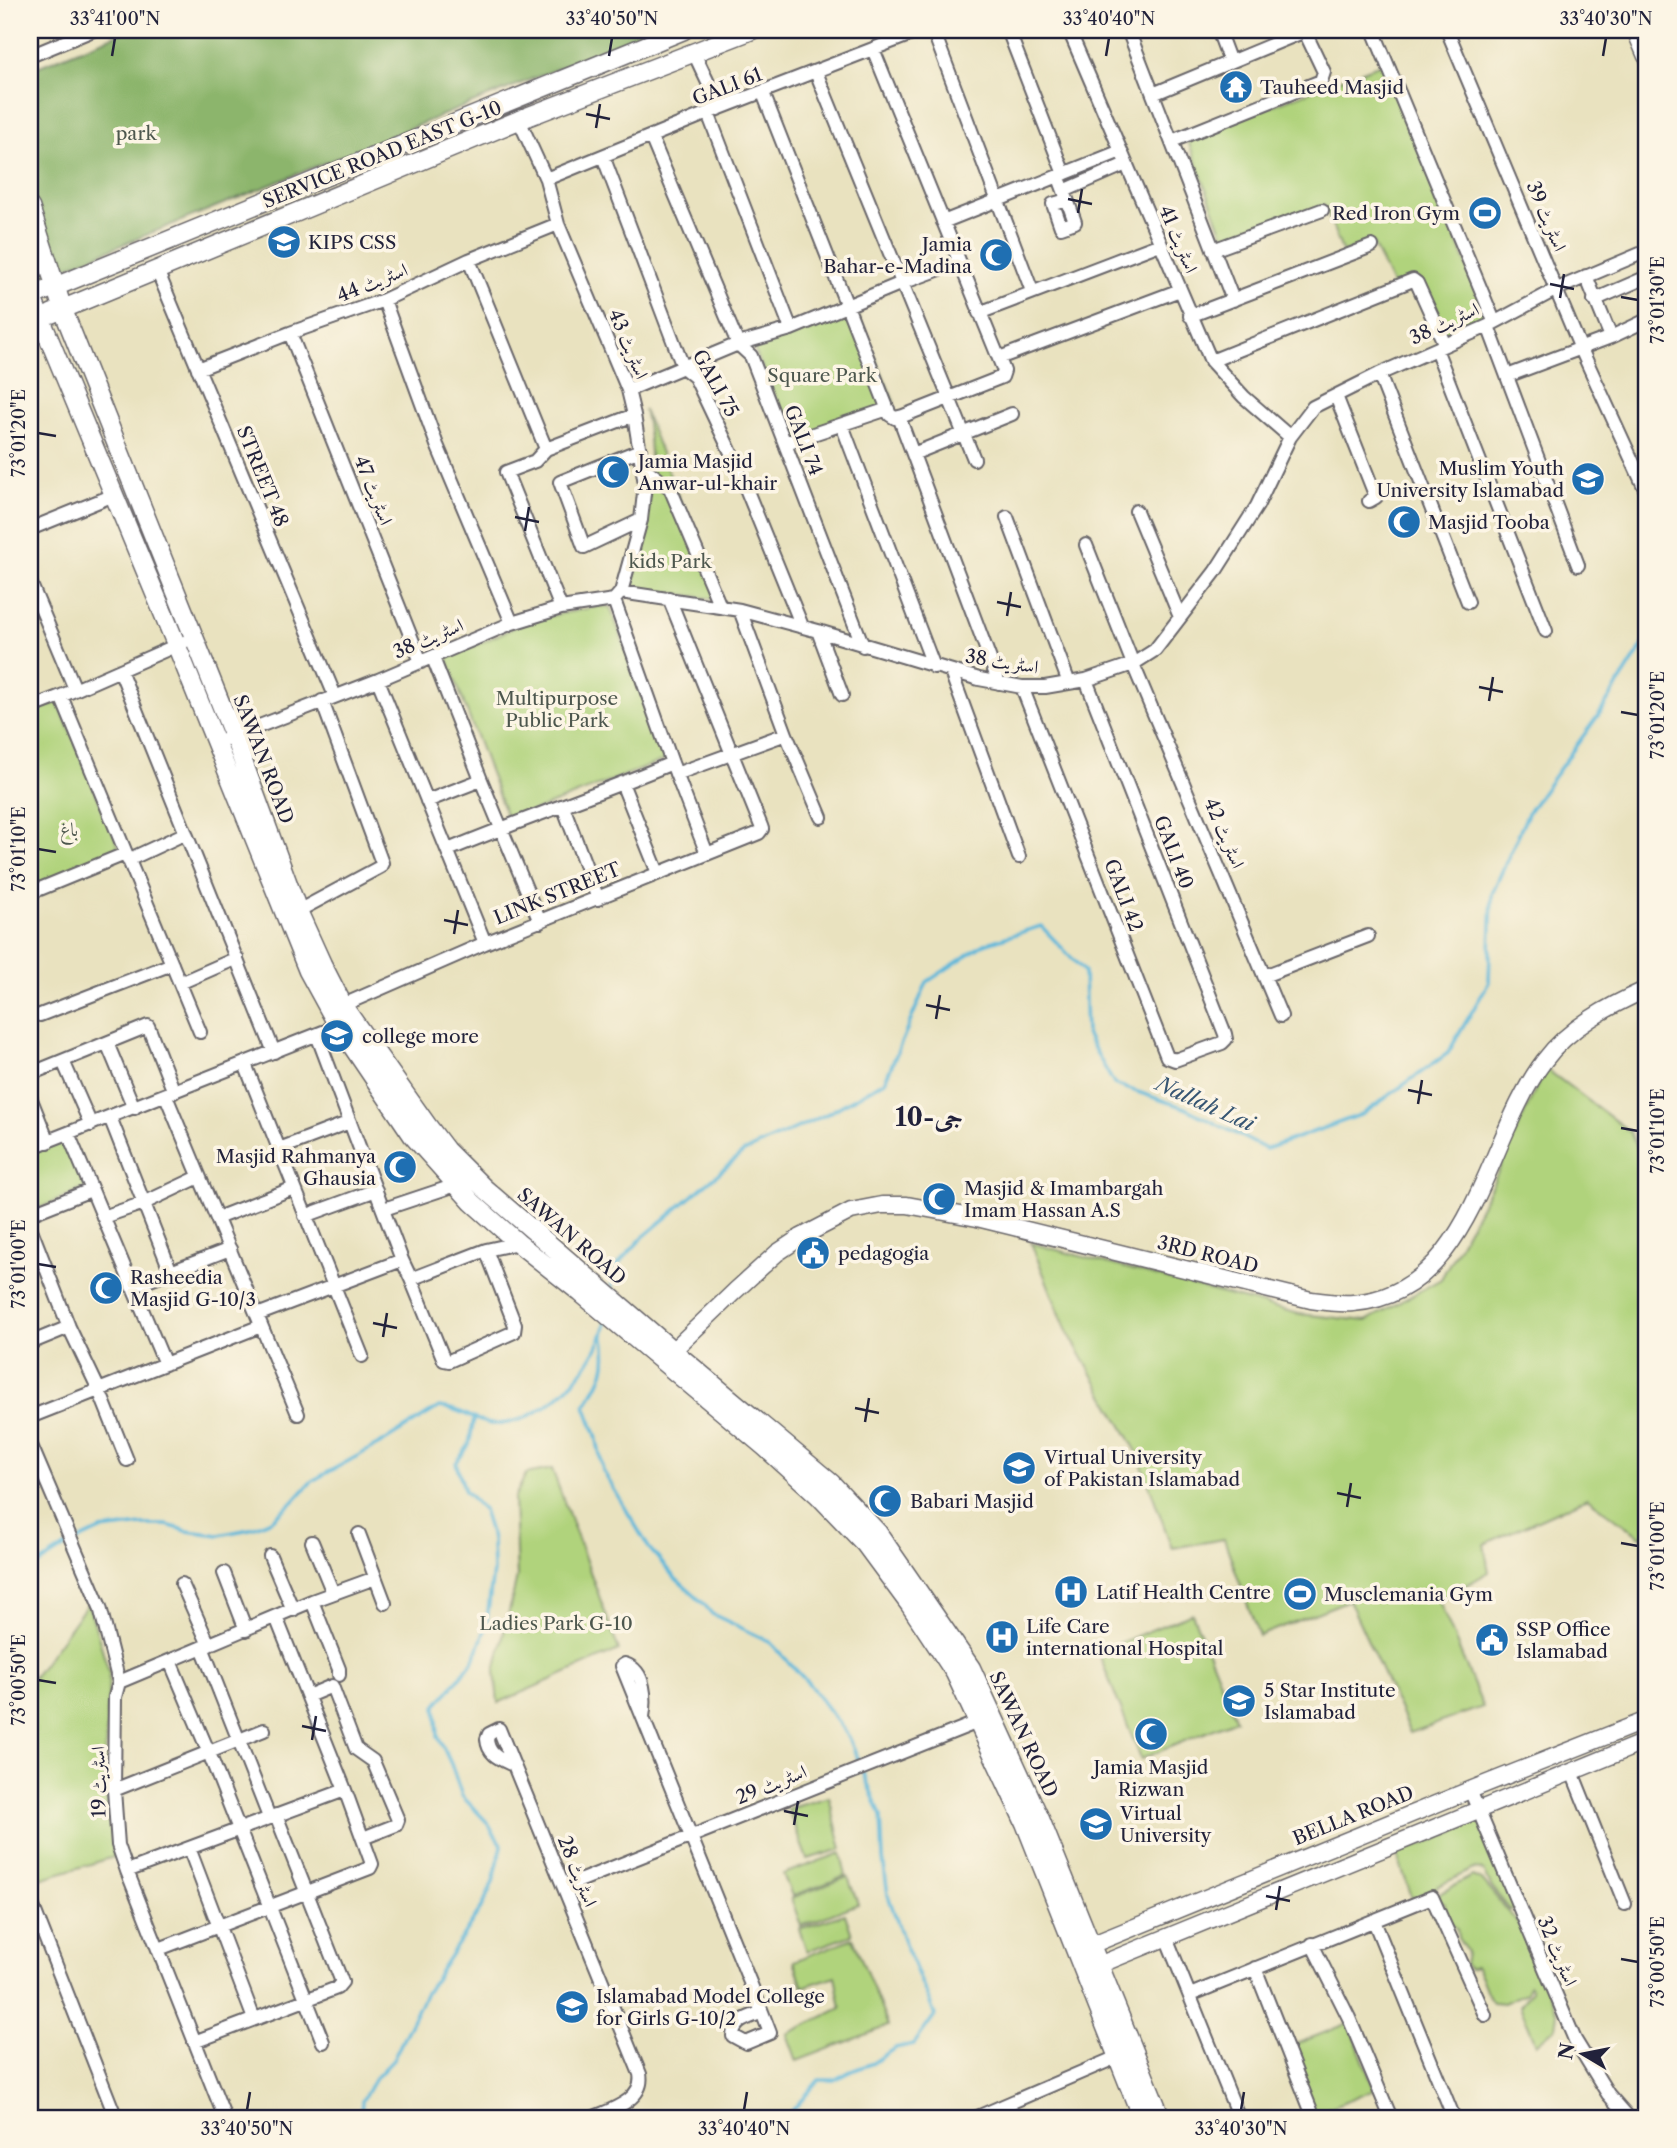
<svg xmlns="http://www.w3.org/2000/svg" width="1677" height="2148" font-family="'Libre Caslon Text',Amiri,serif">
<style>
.green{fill:#b0d37c;stroke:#697a5c;stroke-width:2}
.forest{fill:#8cb56c;stroke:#576c54;stroke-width:2}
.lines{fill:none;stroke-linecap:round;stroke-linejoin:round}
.stream{stroke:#5db7da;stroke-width:3.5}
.minor-casing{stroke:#686569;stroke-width:16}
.tertiary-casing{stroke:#686569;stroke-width:19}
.secondary-casing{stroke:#686569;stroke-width:21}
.minor{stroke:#fff;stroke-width:12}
.tertiary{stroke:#fff;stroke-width:16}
.secondary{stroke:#fff;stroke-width:18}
.ticks{fill:none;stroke:#22223b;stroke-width:2.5}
.labels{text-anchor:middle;stroke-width:7;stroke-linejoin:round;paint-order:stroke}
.street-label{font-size:19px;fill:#22223b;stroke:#fcf5e5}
.poi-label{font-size:19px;fill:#22223b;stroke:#fcf5e5;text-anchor:start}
.park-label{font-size:19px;fill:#4d574e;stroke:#fcf5e5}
.water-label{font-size:21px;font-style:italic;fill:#375673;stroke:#fcf5e5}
.district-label{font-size:26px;font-weight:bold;fill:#22223b;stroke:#fcf5e5}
.neatline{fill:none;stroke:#22223b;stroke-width:2.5}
.ticks-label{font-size:18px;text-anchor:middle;fill:#22223b}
</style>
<rect width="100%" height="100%" fill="#fcf5e5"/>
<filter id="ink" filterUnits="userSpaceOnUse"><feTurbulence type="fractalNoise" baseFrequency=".0143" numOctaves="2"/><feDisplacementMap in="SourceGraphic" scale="14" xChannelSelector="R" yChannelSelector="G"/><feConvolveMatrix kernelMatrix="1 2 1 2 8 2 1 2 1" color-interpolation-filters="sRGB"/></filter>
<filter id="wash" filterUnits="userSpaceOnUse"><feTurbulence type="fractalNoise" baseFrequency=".00686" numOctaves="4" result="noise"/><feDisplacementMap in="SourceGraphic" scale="28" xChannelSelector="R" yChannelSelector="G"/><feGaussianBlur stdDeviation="1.57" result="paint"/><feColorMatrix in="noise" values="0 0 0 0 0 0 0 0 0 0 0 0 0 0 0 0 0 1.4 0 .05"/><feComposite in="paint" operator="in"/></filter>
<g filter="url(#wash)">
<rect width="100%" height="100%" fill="#e9e2bf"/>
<path class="green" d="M1386 62 1486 313 1443 340 1415 280 1394 289 1372 242 1343 253 1324 205 1226 242 1187 138Z
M854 306 894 402 795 442 753 347Z
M644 410 719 600 667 592 631 594C645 532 659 472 644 410Z
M601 606 610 607 667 759 508 821 447 658 515 627 549 616Z
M58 702 121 852 30 887V713Z
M1545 1068 1630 1132 1647 1175V1534L1641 1537 1587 1498 1484 1544 1489 1572 1439 1601 1483 1707 1410 1733 1349 1600 1259 1636 1224 1539 1172 1548 1137 1452 1066 1329 1031 1243 1299 1314 1366 1321 1441 1279 1493 1183Z
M67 1136 86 1188 30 1212V1150Z
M552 1469 619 1650 498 1703 495 1671 517 1577 514 1499 526 1474Z
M88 1603 109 1672 104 1778 114 1857 30 1882V1682Z
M1192 1613 1236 1720 1141 1759 1098 1652Z
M829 1797 842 1849 807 1859 788 1809Z
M1480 1820 1516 1908 1510 1910 1492 1888 1485 1873 1481 1870 1473 1869 1438 1886 1430 1895 1413 1901 1396 1852 1425 1844Z
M841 1853 846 1876 792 1896 783 1874Z
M1472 1876 1482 1880 1523 1929 1558 2014 1556 2027 1536 2044 1520 2006 1531 1991V1987L1529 1985 1526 1993 1504 2003 1493 2002C1484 1992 1483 1975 1475 1967L1469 1969 1465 1964 1467 1952 1458 1938 1457 1929 1448 1920 1445 1913V1904L1441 1902 1437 1895Z
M848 1877 858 1904 801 1926 791 1898Z
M845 1914 852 1935 807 1951 799 1929Z
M853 1938 888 2026 797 2061 787 2034 841 2008 835 1976 803 1987 794 1961Z
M1349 2023 1374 2089 1315 2114 1288 2047Z"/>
<path class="forest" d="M128 30H653L30 282V70Z"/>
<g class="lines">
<path class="stream" d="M611 1290 615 1268 642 1238 744 1152 825 1115 885 1081 927 982 984 944 1041 926 1084 971 1086 1034 1114 1084 1185 1108 1266 1149 1363 1114 1448 1053 1489 982 1492 894 1529 811 1602 710 1647 639
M603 1333C610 1367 603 1378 585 1406L596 1435 603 1471 649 1548 675 1578 704 1604 712 1614 769 1641 809 1684 849 1737 860 1765
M75 1542 100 1530 143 1525H167L187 1531 219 1535 250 1529 273 1519 294 1501 312 1481 383 1442 439 1407C446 1408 453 1409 460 1412 469 1415 481 1423 491 1424 541 1427 597 1368 606 1322
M30 1570 68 1545
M361 2118 362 2101 374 2080 393 2060 424 1996 482 1907 493 1882 502 1846 486 1821 462 1796 451 1764 438 1736 436 1706 474 1660 486 1627 493 1571 492 1539 483 1510 465 1491 456 1463 469 1445 474 1418
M786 2118 819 2080H834L849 2072 873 2063 895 2048 914 2044 935 2015 905 1944 888 1895 883 1859 881 1816 863 1772"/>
</g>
</g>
<g filter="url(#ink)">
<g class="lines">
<g class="minor-casing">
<path id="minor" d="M933 30 1032 291
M1008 30 1064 174
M1069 30 1211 361 1244 397 1290 437
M1128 30 1233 300
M1218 30 1230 62
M1373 30 1494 321
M1447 30 1581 349 1647 493
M694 53 720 108
M30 56 93 30
M816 72 974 459
M763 93 890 415 895 418 903 416 1002 377 1004 371 873 49
M1153 94 1305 31
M708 113 791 329
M519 120 546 179 558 224 628 390 634 415 645 484 641 520 621 592
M651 137 738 344 751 356 863 646
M1172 141 1321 81 1324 72 1304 30
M603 156 680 359 684 368 695 377 734 459 802 626
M546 179 720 108 922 30
M1061 183 1064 191 1126 164
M1064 191 1075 222 1061 227 1053 204 1067 200
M943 222 1121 151
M1213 250 1322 210
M469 260 546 449
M157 270 335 696
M1586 276 1611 337 1647 320
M384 300 437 445 512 623
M1594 300 1647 277
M979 313 1160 244
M1190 316 1372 246
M1488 326 1578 565
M290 333 421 662
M1436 349 1546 631
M999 358 1180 290
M1211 361 1413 280 1417 283 1445 345
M198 369 290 333 384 300 469 260 558 224
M1379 374 1468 602
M1507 376 1611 337
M628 390 738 344 791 329 902 283 959 262
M1336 396 1376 497 1369 501
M899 417 999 683
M842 425 934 667
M785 441H792L888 409
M640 450 560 482 584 547 641 520
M913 454 1012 414
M643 467 670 488 720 606
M1136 511 1180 617
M1007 517 1069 683
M30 529 114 495
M1086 545 1133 664 1281 1016
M30 582 75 689
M614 600 672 763 707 854
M561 608 506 472 535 461 546 449 634 415
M740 610 786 734 821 817
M818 631 842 695
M433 658 481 780 540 922
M120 670 274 1052
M951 672 1019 857
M378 680 485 943
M1022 687 1167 1057 1175 1060 1222 1043 1226 1039 1225 1034 1086 680
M61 696 200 1032
M30 708 61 696 184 642
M226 739 378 680 512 623 561 608 614 600 621 592 740 610 818 631 979 679 1022 687H1045L1086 680 1133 664 1155 650 1215 572 1257 506 1290 437 1313 407 1379 374 1488 326 1557 289 1647 251
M676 774 786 734
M622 783 658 873
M427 801 481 780
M563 806 598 899
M448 850C522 819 598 794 672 763
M128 860 186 833
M30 893 125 854
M298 911 380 867 382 863 322 701
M1264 976 1368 936
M180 983 237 958
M40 1015 172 964
M317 1035 402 1260 411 1279 444 1360 449 1361 514 1332 515 1325 486 1250
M107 1043 134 1108
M63 1061 91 1125
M245 1064 362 1356
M30 1074 148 1026 174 1092
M166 1096 298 1414
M30 1097 48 1142
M110 1117 171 1272
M68 1133 165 1364
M30 1148 328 1030 350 1002 485 943 759 833 762 829 761 826 669 598
M279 1149 350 1122
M384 1209 456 1185
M30 1214 91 1190
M305 1216 376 1190
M103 1217 144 1203 199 1177
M217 1218 294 1188
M30 1227 69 1327 99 1390 127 1460
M411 1279 486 1250 518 1243
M132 1287 230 1249
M257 1315 402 1260
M30 1343 69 1327
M30 1417 261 1326
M30 1443 100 1607 119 1682 115 1697 114 1790 118 1845 127 1871 225 2118
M359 1534 385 1603
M312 1542 333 1593
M270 1556 293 1610
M224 1573 246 1630
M182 1584 209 1645
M312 1601 339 1669V1675
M202 1647 269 1817
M170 1661 209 1753 323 2042
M119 1682 312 1601 375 1578
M308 1696 332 1686 356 1749 373 1761 398 1820 396 1825 363 1838
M643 1717C646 1700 646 1671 625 1664L622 1666 762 2012 770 2033 746 2043 733 2036C733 2020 749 2018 762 2012
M513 1765C500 1759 488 1755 487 1739L489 1734 499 1729 640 2074C645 2100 610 2110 592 2118
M1572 1772 1625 1904
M114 1790 264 1730
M1470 1790 1575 2040 1608 2094 1629 2118
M189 1848 254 2019
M127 1871 345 1790
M564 1887 983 1720
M30 1899 116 2118
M1374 1921 1454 2118
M1166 1937 1239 2118
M1312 1944 1349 2018 1391 2118
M159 1949 370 1868 372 1864 345 1790 276 1617
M1255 1968 1314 2118
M1190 1995 1432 1897 1485 2015
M194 2042 337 1988 342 1982 276 1815
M975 2118 1117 2057"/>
</g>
<g class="tertiary-casing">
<path id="tertiary" d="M665 1358 735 1291 777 1253 801 1237 851 1211 882 1205H907L977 1218 1311 1300C1325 1302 1339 1304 1353 1303 1473 1294 1485 1139 1544 1061 1569 1027 1609 1006 1647 989
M1081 1949 1470 1790 1647 1720
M1089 1969 1647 1741"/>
</g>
<g class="secondary-casing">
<path id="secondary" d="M1636 30 1647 56
M30 207 63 310 234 737 298 911 322 964 345 1009 427 1125 446 1150 484 1188 672 1350 831 1483 878 1533 971 1668 1040 1819 1161 2118
M30 293 176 644 308 971 336 1022 413 1136 472 1202 518 1243 581 1293 765 1447 818 1495 865 1544 910 1605 955 1673 1025 1823 1142 2118
M30 297 684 30
M51 314 519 120 752 30"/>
</g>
<use href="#minor" class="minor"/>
<use href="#tertiary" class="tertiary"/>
<use href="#secondary" class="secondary"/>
</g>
</g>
<path class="ticks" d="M112 56 115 38M609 56 612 38M1106 56 1109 38M1603 56 1606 38M586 114 610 119M596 128 600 104M1068 199 1092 204M1078 213 1082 189M1550 284 1574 289M1621 297 1638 300M1560 298 1564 274M38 433 56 436M515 517 539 522M525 531 529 507M997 602 1021 607M1007 616 1011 592M1479 687 1503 692M1489 701 1493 677M1621 712 1638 715M38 849 56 852M444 920 468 925M454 934 458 910M926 1005 950 1010M936 1019 940 995M1408 1090 1432 1095M1418 1104 1422 1080M1621 1128 1638 1131M38 1264 56 1267M373 1323 397 1328M383 1337 387 1313M855 1408 879 1413M865 1422 869 1398M1337 1493 1361 1498M1347 1507 1351 1483M1621 1543 1638 1546M38 1680 56 1683M302 1726 326 1731M312 1740 316 1716M784 1811 808 1816M794 1825 798 1801M1266 1896 1290 1901M1276 1910 1280 1886M1621 1959 1638 1962M247 2110 250 2092M744 2110 747 2092M1241 2110 1244 2092"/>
<defs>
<g id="temple-disc" transform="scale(1.75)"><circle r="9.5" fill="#1f6fb2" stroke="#fcf5e5"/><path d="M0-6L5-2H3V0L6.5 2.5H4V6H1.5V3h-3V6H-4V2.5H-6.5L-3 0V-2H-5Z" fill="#fff"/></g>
<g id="stadium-disc" transform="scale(1.75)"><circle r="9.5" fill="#1f6fb2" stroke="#fcf5e5"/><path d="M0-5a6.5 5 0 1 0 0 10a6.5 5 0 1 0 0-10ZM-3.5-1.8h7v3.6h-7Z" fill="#fff"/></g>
<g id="school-disc" transform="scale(1.75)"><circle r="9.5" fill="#1f6fb2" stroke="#fcf5e5"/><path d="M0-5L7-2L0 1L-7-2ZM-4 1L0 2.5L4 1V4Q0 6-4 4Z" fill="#fff"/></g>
<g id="mosque-disc" transform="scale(1.75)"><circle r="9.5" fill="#1f6fb2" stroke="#fcf5e5"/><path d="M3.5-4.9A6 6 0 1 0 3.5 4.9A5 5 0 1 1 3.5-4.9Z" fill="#fff"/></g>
<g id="university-disc" transform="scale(1.75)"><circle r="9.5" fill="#1f6fb2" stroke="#fcf5e5"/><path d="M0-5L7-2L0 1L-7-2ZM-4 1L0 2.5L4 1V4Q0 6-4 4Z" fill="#fff"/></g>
<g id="civic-disc" transform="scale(1.75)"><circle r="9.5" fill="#1f6fb2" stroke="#fcf5e5"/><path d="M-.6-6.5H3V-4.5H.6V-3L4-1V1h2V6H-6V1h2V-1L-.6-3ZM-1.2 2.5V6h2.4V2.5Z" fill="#fff"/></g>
<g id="hospital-disc" transform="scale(1.75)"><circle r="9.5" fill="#1f6fb2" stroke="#fcf5e5"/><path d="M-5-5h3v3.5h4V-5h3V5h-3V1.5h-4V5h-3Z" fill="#fff"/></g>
</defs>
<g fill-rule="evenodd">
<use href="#temple-disc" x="1236" y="87"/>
<use href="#stadium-disc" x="1485" y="213"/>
<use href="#school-disc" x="284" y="242"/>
<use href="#mosque-disc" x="996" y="255"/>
<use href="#mosque-disc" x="613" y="472"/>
<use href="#university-disc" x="1588" y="479"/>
<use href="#mosque-disc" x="1404" y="522"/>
<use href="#school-disc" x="337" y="1036"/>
<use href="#mosque-disc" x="400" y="1167"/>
<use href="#mosque-disc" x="939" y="1199"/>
<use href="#civic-disc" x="813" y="1253"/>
<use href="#mosque-disc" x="106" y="1288"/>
<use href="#university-disc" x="1019" y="1468"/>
<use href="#mosque-disc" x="885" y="1501"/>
<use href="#hospital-disc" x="1071" y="1592"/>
<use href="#stadium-disc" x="1300" y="1594"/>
<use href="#hospital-disc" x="1002" y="1637"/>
<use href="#civic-disc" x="1492" y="1640"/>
<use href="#university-disc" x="1239" y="1701"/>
<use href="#mosque-disc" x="1151" y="1734"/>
<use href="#university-disc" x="1096" y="1824"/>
<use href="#school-disc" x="572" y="2007"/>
</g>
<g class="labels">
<g class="street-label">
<text transform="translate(727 86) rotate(-21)" y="7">GALI 61</text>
<text transform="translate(382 154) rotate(-22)" y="7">SERVICE ROAD EAST G-10</text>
<text transform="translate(1547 216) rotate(67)" y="7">اسٹریٹ 39</text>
<text transform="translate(1179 239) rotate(67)" y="7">اسٹریٹ 41</text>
<text transform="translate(372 282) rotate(-22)" y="7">اسٹریٹ 44</text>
<text transform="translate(1444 323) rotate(-25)" y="7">اسٹریٹ 38</text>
<text transform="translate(629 344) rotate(67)" y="7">اسٹریٹ 43</text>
<text transform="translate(716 383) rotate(61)" y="7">GALI 75</text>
<text transform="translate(804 440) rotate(69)" y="7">GALI 74</text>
<text transform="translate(263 476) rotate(68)" y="7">STREET 48</text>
<text transform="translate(374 490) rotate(68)" y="7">اسٹریٹ 47</text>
<text transform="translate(428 638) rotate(-23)" y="7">اسٹریٹ 38</text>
<text transform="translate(1002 661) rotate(9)" y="7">اسٹریٹ 38</text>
<text transform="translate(264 759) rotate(69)" y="7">SAWAN ROAD</text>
<text transform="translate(1225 833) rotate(67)" y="7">اسٹریٹ 42</text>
<text transform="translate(1174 852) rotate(69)" y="7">GALI 40</text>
<text transform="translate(557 893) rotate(-22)" y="7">LINK STREET</text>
<text transform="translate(1124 895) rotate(69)" y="7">GALI 42</text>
<text transform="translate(572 1236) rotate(41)" y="7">SAWAN ROAD</text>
<text transform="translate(1208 1254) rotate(14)" y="7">3RD ROAD</text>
<text transform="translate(1024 1734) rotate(65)" y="7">SAWAN ROAD</text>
<text transform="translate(98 1782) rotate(-91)" y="7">اسٹریٹ 19</text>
<text transform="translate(771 1784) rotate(-22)" y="7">اسٹریٹ 29</text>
<text transform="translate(1353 1815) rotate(-22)" y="7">BELLA ROAD</text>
<text transform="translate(578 1871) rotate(68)" y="7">اسٹریٹ 28</text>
<text transform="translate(1558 1951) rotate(67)" y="7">اسٹریٹ 32</text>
</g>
<g class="poi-label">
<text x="1260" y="94">Tauheed Masjid</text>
<text x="1460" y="220" text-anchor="end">Red Iron Gym</text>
<text x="308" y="249">KIPS CSS</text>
<text x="972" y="251" text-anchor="end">Jamia<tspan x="972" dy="22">Bahar-e-Madina</tspan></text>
<text x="638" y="468">Jamia Masjid<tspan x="638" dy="22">Anwar-ul-khair</tspan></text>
<text x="1564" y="475" text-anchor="end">Muslim Youth<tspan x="1564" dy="22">University Islamabad</tspan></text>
<text x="1428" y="529">Masjid Tooba</text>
<text x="362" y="1043">college more</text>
<text x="376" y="1163" text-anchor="end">Masjid Rahmanya<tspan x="376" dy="22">Ghausia</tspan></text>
<text x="964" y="1195">Masjid &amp; Imambargah<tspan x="964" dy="22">Imam Hassan A.S</tspan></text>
<text x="838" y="1260">pedagogia</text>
<text x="130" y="1284">Rasheedia<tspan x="130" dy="22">Masjid G-10/3</tspan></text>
<text x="1044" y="1464">Virtual University<tspan x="1044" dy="22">of Pakistan Islamabad</tspan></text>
<text x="910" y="1508">Babari Masjid</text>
<text x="1096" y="1599">Latif Health Centre</text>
<text x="1324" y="1601">Musclemania Gym</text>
<text x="1026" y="1633">Life Care<tspan x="1026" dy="22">international Hospital</tspan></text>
<text x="1516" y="1636">SSP Office<tspan x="1516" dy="22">Islamabad</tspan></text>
<text x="1264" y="1697">5 Star Institute<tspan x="1264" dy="22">Islamabad</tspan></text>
<text x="1151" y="1774" text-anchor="middle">Jamia Masjid<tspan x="1151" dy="22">Rizwan</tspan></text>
<text x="1120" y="1820">Virtual<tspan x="1120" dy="22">University</tspan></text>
<text x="596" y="2003">Islamabad Model College<tspan x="596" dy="22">for Girls G-10/2</tspan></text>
</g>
<g class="park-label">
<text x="136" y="140">park</text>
<text x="822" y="382">Square Park</text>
<text x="670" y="568">kids Park</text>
<text x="557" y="705">Multipurpose<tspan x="557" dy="22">Public Park</tspan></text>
<text x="69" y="836">باغ</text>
<text x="556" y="1630">Ladies Park G-10</text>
</g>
<g class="water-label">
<text transform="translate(1205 1104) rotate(24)" y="7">Nallah Lai</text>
</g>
<g class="district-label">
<text x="929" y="1126">جی-10</text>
</g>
</g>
<rect width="1677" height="2148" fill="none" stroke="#fcf5e5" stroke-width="77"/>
<g transform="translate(1583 2054) rotate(280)" stroke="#fcf5e5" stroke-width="5" paint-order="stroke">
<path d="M0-5L12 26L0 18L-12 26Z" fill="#22223b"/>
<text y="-10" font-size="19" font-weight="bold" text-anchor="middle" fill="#22223b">N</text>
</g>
<rect x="38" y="38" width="1600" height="2072" class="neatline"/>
<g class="ticks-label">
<text x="115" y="25">33°41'00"N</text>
<text x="612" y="25">33°40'50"N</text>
<text x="1109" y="25">33°40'40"N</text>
<text x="1606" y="25">33°40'30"N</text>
<text transform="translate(1658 300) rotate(-90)" y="6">73°01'30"E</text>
<text transform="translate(19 433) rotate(-90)" y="6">73°01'20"E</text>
<text transform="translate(1658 715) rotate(-90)" y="6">73°01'20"E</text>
<text transform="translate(19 849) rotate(-90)" y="6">73°01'10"E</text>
<text transform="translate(1658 1131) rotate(-90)" y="6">73°01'10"E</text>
<text transform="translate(19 1264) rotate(-90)" y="6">73°01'00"E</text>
<text transform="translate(1658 1546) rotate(-90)" y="6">73°01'00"E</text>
<text transform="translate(19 1680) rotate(-90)" y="6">73°00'50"E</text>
<text transform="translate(1658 1962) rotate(-90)" y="6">73°00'50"E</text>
<text x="247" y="2135">33°40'50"N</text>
<text x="744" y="2135">33°40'40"N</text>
<text x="1241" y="2135">33°40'30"N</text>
</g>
</svg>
